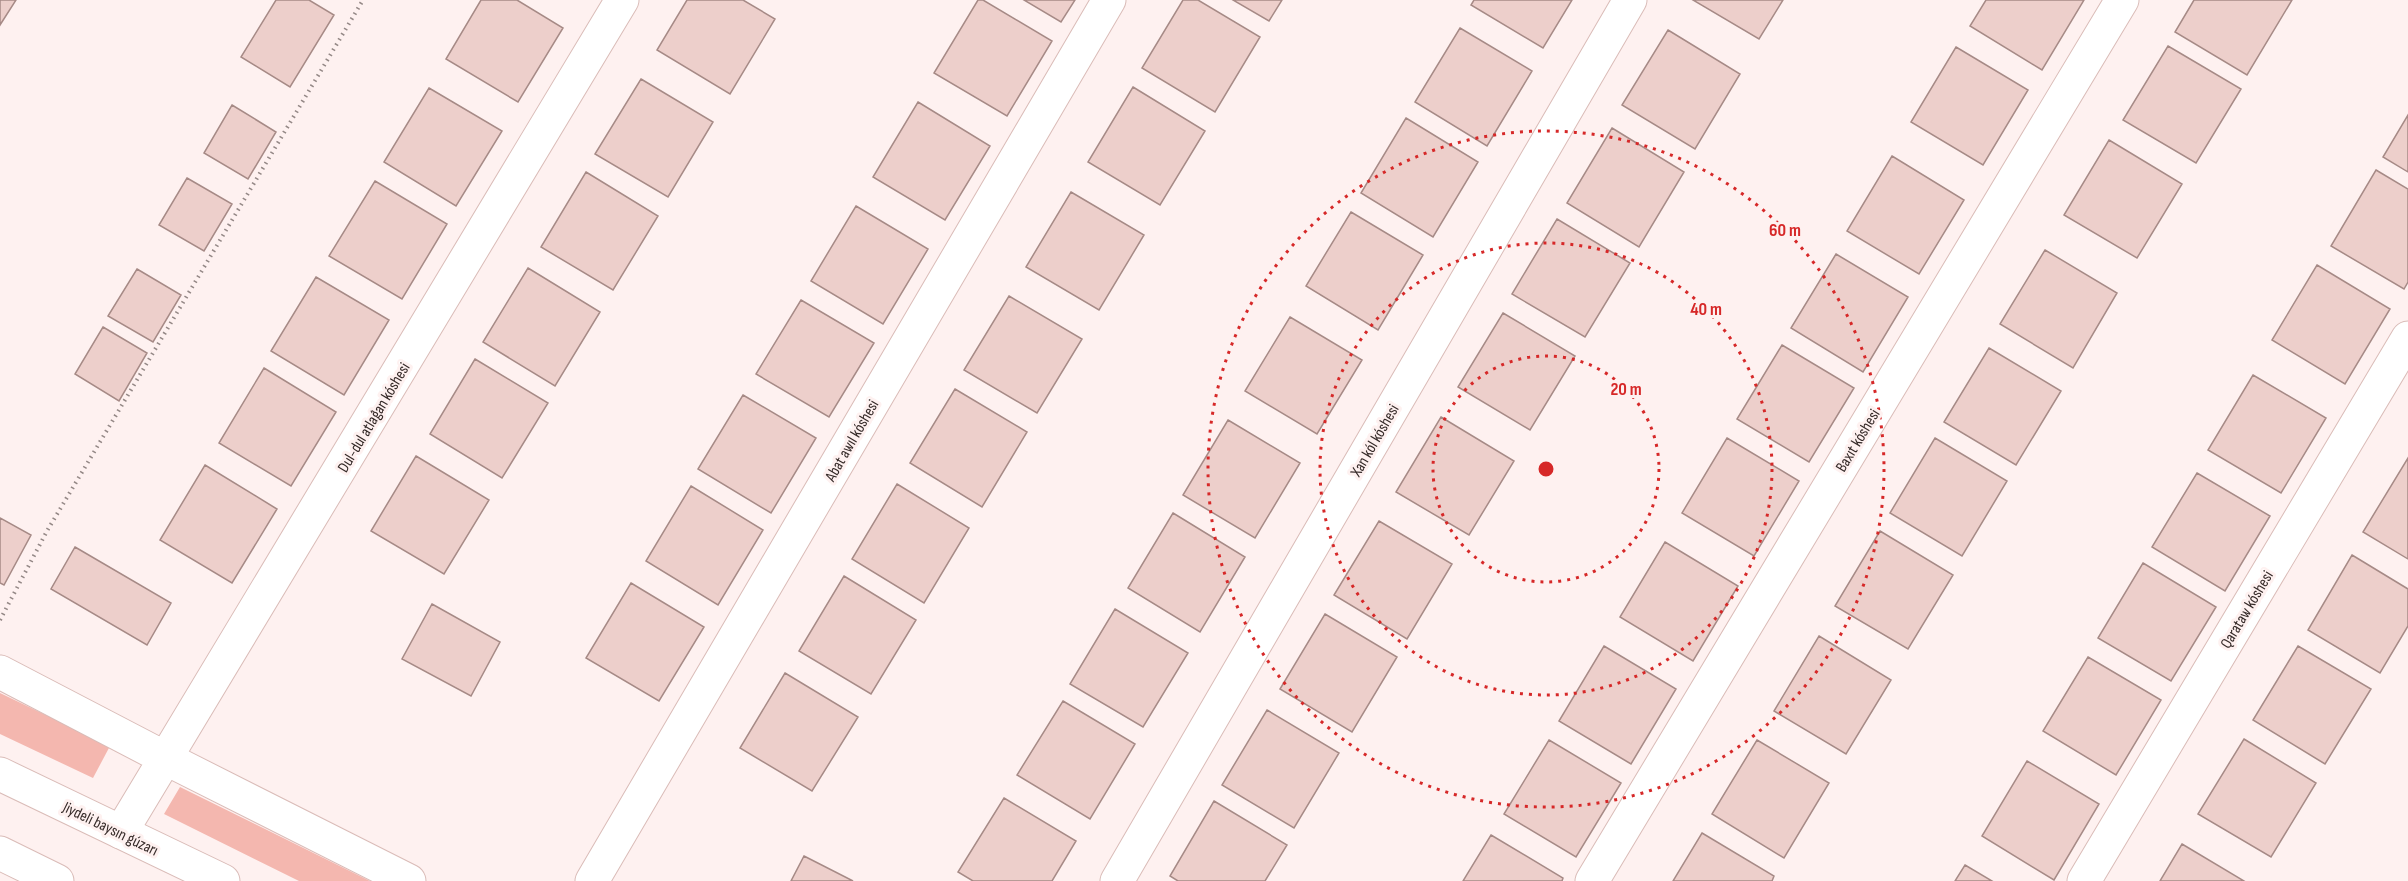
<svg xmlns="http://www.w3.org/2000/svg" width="2408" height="881" font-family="'Sofia Sans Condensed',sans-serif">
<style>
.green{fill:#f4b7af}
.building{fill:#edcfcb;stroke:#a68a86;stroke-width:1.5}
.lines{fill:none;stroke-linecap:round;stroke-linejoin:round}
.street-casing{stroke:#dabcb8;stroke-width:35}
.primary-casing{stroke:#dabcb8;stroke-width:35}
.path{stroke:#948886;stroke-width:4;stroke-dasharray:1.5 4.5;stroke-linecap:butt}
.street{stroke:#fff;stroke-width:33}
.primary{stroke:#fff;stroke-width:33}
.ring{fill:none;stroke:#d62828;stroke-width:3;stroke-dasharray:3 6}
.labels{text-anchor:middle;stroke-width:6;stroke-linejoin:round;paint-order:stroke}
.street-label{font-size:16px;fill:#352a28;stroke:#fef1f0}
.centre{fill:#d62828;stroke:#fef1f0;stroke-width:3}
.ring-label{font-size:18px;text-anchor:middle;font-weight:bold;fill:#d62828;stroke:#fef1f0;stroke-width:6;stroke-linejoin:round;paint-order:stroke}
</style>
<rect width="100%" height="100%" fill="#fef1f0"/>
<path class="green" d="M0 693 110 746 93 778 0 734Z
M180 787 370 881H299L164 814Z"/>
<path class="building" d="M0 0H16L0 25Z
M276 0H309L334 15 290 87 241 57Z
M481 0H517L563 28 518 102 446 59Z
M687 0H743L775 19 730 94 657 50Z
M978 0H983L1052 41 1007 116 934 73Z
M1024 0H1075L1061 22Z
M1183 0H1198L1260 37 1215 112 1142 68Z
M1233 0H1282L1269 21Z
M1474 0H1572L1543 48 1471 5Z
M1693 0H1783L1759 39Z
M1986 0H2084L2042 70 1970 26Z
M2194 0H2292L2247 75 2175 32Z
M1460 28 1532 71 1487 146 1415 102Z
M1668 30 1740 74 1695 149 1622 105Z
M2168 46 2241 89 2196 163 2123 120Z
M1956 47 2028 90 1983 165 1911 122Z
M641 79 713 122 668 197 595 154Z
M1133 87 1205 131 1160 205 1088 162Z
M429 88 502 131 456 206 384 162Z
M918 102 990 146 945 220 873 177Z
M232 105 276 132 248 179 204 153Z
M2408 115V172L2383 157Z
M1406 118 1478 162 1433 237 1361 193Z
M1612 128 1684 172 1639 247 1567 203Z
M2109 140 2182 184 2137 258 2064 215Z
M1892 156 1964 200 1919 274 1847 231Z
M2376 170 2408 189V282L2404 289 2331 246Z
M586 172 658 216 613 290 541 247Z
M187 178 232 204 204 251 159 225Z
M375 181 447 224 402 299 329 256Z
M1071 192 1144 235 1099 310 1026 267Z
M856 206 928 249 883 324 811 281Z
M1351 212 1423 255 1378 330 1306 286Z
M1557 219 1630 263 1585 337 1512 294Z
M2045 250 2117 293 2073 368 2000 324Z
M1836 254 1908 297 1863 372 1791 328Z
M2317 265 2390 309 2345 384 2272 340Z
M528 268 600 312 555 386 483 342Z
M137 269 181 295 153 342 108 316Z
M316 277 389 320 344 395 271 351Z
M1009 296 1082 339 1037 413 964 370Z
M801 300 874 343 829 417 756 374Z
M1503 313 1575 356 1530 430 1458 387Z
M1290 317 1362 360 1317 434 1245 391Z
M103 327 147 353 119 401 75 374Z
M1782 345 1854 388 1809 462 1737 419Z
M1989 348 2061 391 2016 465 1944 422Z
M475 359 548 403 502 478 430 434Z
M264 368 336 412 291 486 219 443Z
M2253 375 2326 418 2281 493 2208 450Z
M955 389 1027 432 982 507 910 463Z
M743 395 816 438 771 513 698 469Z
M1441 417 1514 461 1469 535 1396 492Z
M1228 420 1300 463 1255 538 1183 495Z
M1727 438 1799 481 1754 556 1682 513Z
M1935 438 2007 481 1962 556 1890 513Z
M416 456 489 500 444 574 371 531Z
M2408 458V559L2363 532Z
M205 465 277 509 232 583 160 540Z
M2197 473 2270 516 2225 591 2152 547Z
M897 484 969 528 924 603 852 559Z
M691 486 763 530 718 605 646 561Z
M1173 513 1245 557 1200 632 1128 588Z
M0 518 31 535 4 585 0 583Z
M1379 521 1452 564 1407 639 1334 595Z
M1880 531 1953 575 1908 649 1835 606Z
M1665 542 1738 586 1693 661 1620 617Z
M75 547 171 603 147 645 51 589Z
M2352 555 2408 589V626L2380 673 2308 630Z
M2143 563 2216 607 2171 681 2098 638Z
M844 576 916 620 871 694 799 651Z
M631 583 704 627 659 701 586 658Z
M432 604 500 642 471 696 402 659Z
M1115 609 1188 653 1143 727 1070 684Z
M1325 614 1397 657 1352 732 1280 689Z
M1819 636 1891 680 1846 754 1774 711Z
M1604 646 1676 689 1631 764 1559 721Z
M2298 646 2371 689 2325 764 2253 720Z
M2088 657 2161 700 2116 775 2043 731Z
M785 673 858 717 812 791 740 748Z
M1063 701 1135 744 1090 819 1017 775Z
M1267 710 1339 753 1294 828 1222 785Z
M2244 739 2316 783 2271 857 2198 814Z
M1549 740 1621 783 1576 857 1504 814Z
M1757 740 1829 783 1784 858 1712 814Z
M2027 761 2099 804 2054 880 1982 836Z
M1004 798 1076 841 1052 881H973L958 872Z
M1214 801 1287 845 1265 881H1178L1170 876Z
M1702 833 1774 876 1772 881H1673Z
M1491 835 1563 878 1562 881H1463Z
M2182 844 2244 881H2160Z
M804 856 853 881H791Z
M1965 865 1992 881H1955Z"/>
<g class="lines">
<g class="street-casing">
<path id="street" d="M0 672 165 758 409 881
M121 832 622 0
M592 881 1109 0
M1117 881 1630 0
M1592 881 2122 0
M2084 881 2408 338"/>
</g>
<g class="primary-casing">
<path id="primary" d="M0 774 223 881
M0 853 57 881"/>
</g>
<path class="path" d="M0 620 47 531 363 0"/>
<use href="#street" class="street"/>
<use href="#primary" class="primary"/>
</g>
<g class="ring">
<circle cx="1546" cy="469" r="113"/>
<circle cx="1546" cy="469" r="226"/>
<circle cx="1546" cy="469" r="338"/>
</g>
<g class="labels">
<g class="street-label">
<text transform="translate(373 417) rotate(-59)" y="6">Dul-dul atlaǵan kóshesi</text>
<text transform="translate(851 440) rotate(-60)" y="6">Abat awıl kóshesi</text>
<text transform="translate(1374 440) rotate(-60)" y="6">Xan kól kóshesi</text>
<text transform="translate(1857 440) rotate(-59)" y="6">Baxıt kóshesi</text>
<text transform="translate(2246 609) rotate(-59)" y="6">Qarataw kóshesi</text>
<text transform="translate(111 828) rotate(26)" y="6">Jiydeli baysın gúzarı</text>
</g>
</g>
<circle cx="1546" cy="469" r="9" class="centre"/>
<g class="ring-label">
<text x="1785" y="236">60 m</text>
<text x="1706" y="315">40 m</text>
<text x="1626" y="395">20 m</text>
</g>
</svg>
